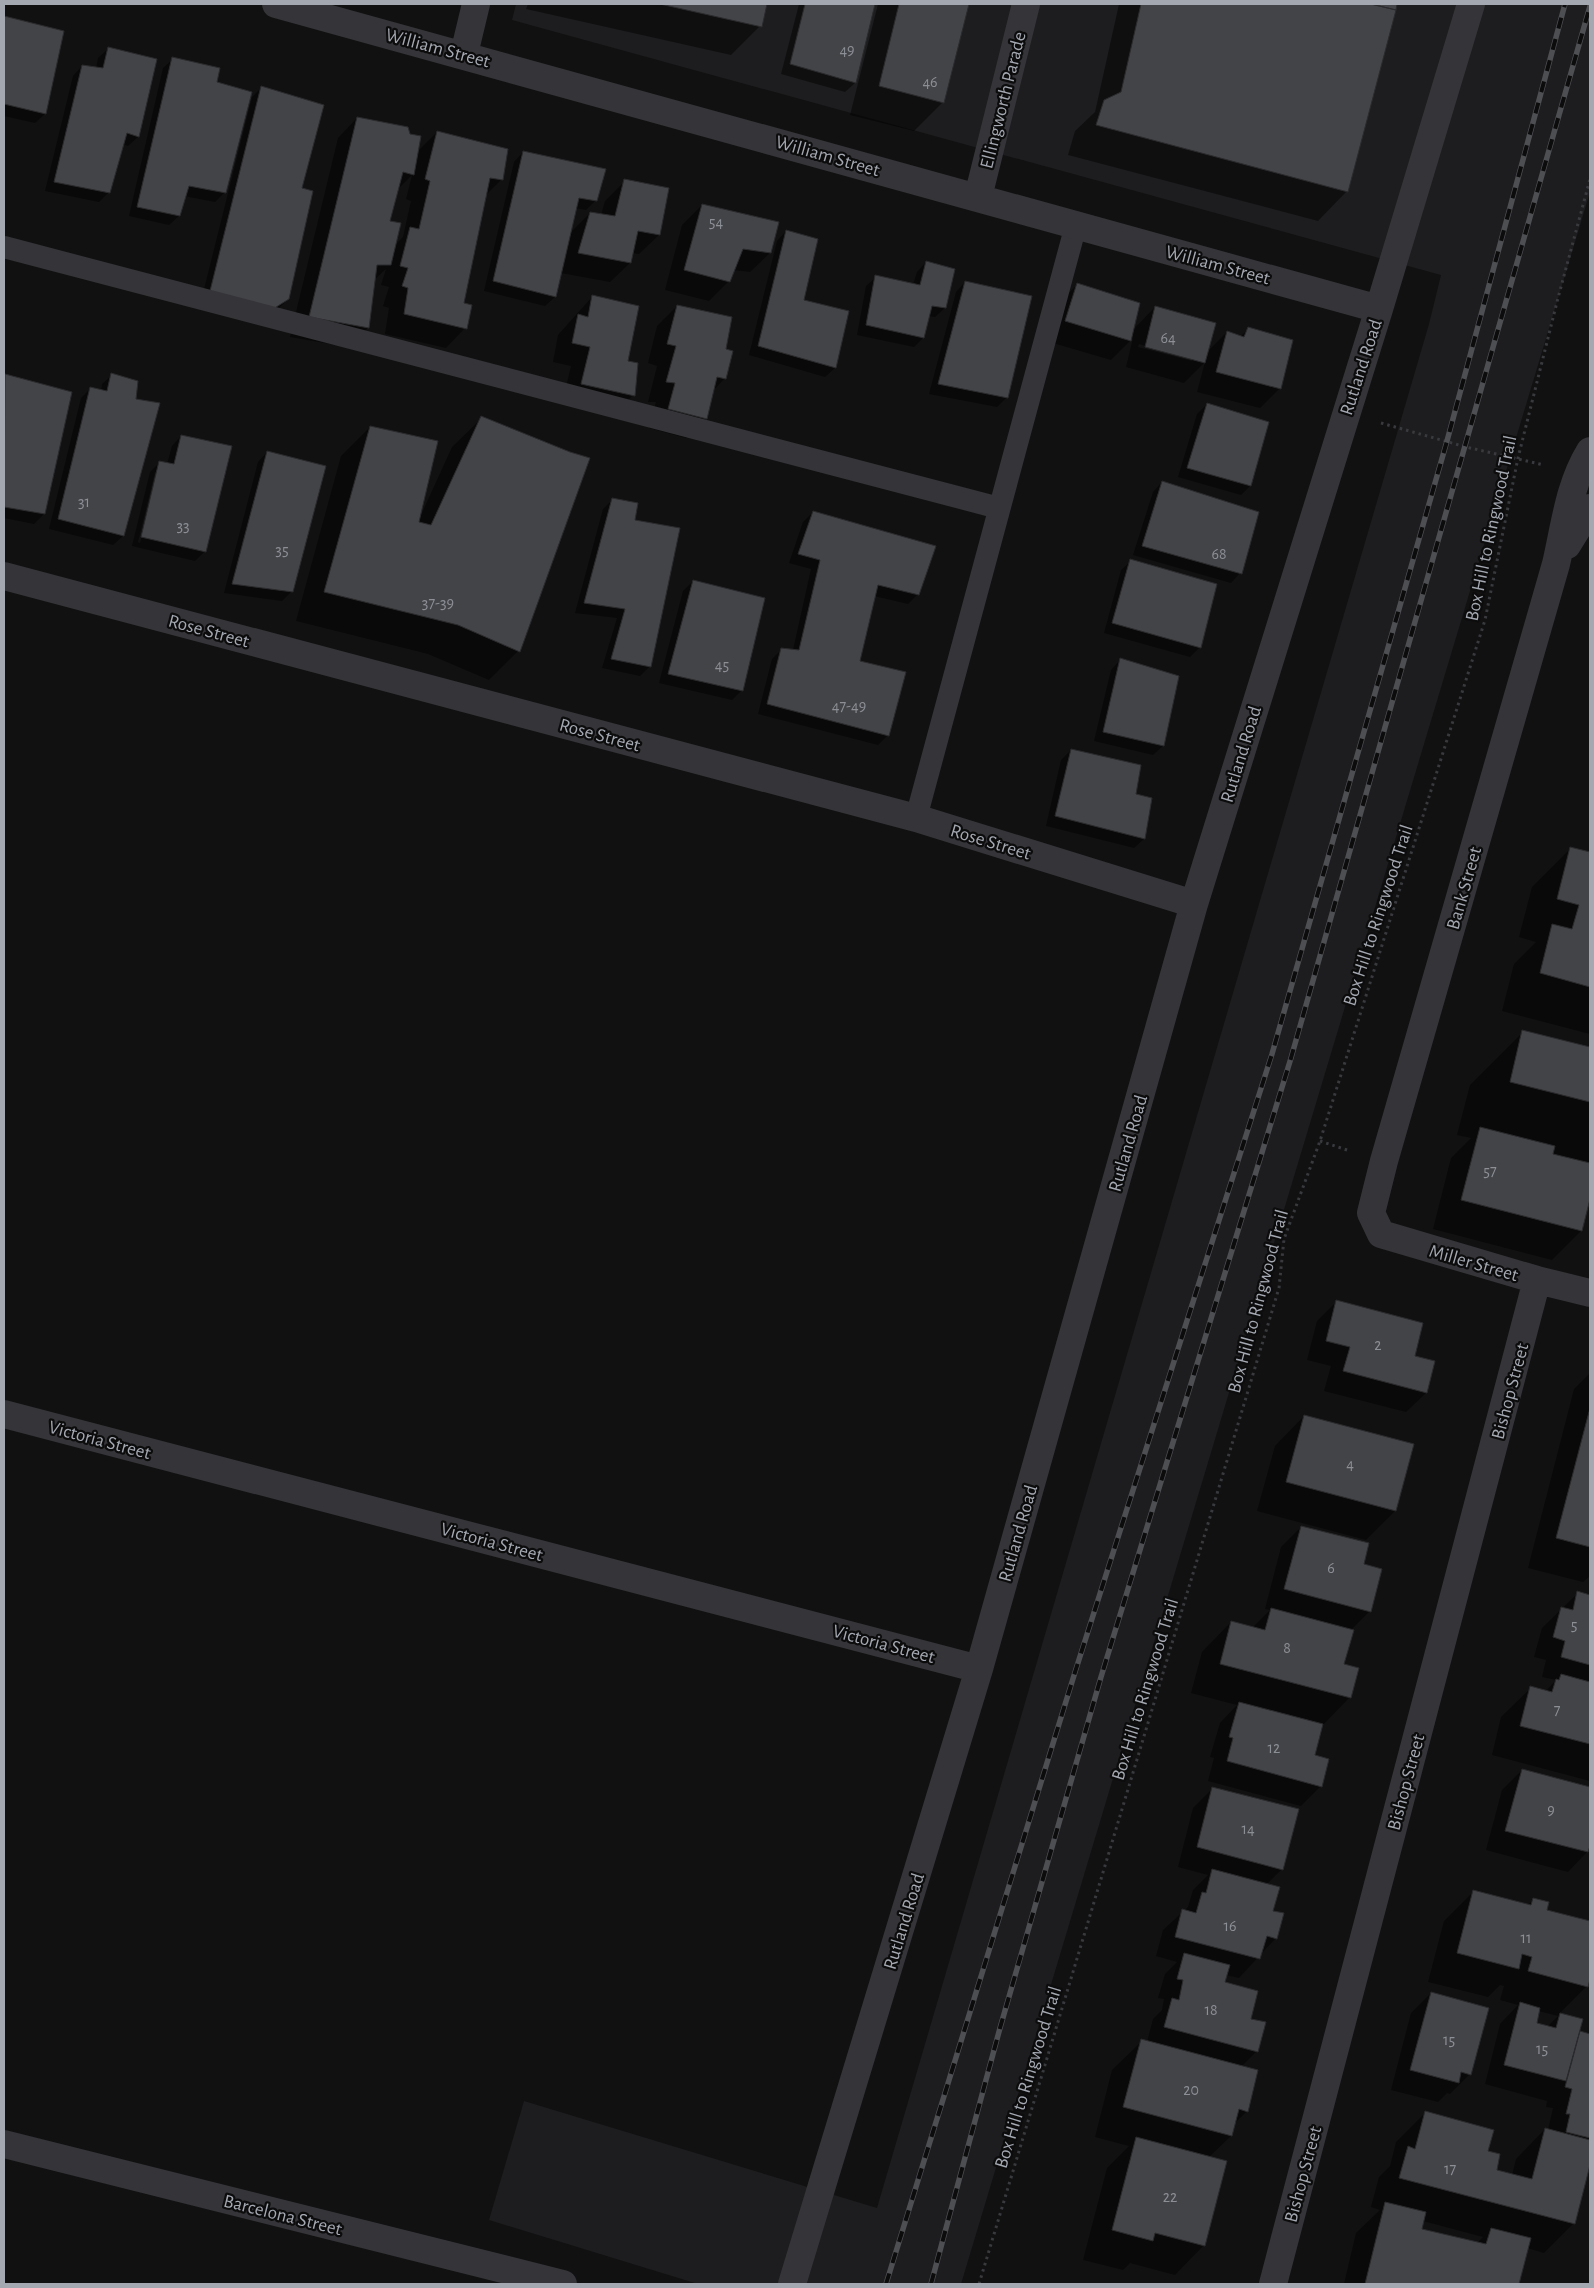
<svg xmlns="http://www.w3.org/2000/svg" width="1594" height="2288" font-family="'Alegreya Sans',sans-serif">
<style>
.built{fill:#1d1d1f}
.shadow{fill:#0007;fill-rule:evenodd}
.building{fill:#434447;stroke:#2b2b2e}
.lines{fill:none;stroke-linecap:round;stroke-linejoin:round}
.path{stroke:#393a3e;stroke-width:3;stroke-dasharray:2.5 4;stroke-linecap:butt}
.service{stroke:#353539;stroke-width:22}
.minor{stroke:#353539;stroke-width:28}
.rail-casing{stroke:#4e4f53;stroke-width:5.5}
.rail{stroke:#0c0c0d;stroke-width:4;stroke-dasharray:11;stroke-linecap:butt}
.labels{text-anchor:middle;stroke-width:4.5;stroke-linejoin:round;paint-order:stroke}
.number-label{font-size:16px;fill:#8c8f96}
.street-label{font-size:19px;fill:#a4a8b1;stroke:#0c0c0d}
</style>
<rect width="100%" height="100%" fill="#111112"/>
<path class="built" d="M516 4H1590V192L961 2284H698L489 2220 524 2101 877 2208 1429 324 1441 275 512 20Z"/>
<path class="shadow" d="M528 4H766L760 26 731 55 526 9Z
M799 4H874L855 83 845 92 781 74Z
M878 4H968L943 102 914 131 850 115Z
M1119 4H1396L1347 191 1318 221 1068 155 1075 131 1095 112Z
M4 18 63 32 45 114 35 123 4 116Z
M108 49 155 60 138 137 128 146 123 144 109 192 99 202 45 191 73 76 82 66 96 69 98 58Z
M173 59 215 83 225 192 215 202 184 196 179 216 169 225 129 216 163 68Z
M262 87 301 189 288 299 278 309 201 301 252 97Z
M357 118 416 153 437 132 502 179 485 196 463 304 465 328 446 348 385 334 389 308 383 306 389 287 381 285 386 269 373 281 368 328 348 347 290 337 338 138ZM412 175 406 199 411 201 403 237 395 245 389 222 397 190Z
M523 152 596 200 586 210 575 208 570 233 590 213 601 215 605 201 625 181 659 235 639 254 632 253 630 263 610 282 561 273 555 297 545 306 484 291 514 162Z
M702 205 770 253 750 272 733 270 729 281 709 301 665 290 682 225Z
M786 231 803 301 847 312 835 368 825 377 749 355 777 241Z
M926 262 945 308 935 317 928 316 923 338 914 347 857 335 866 286 876 277 913 285 917 272Z
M965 282 1007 397 997 407 929 394 956 292Z
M1077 285 1133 330 1155 307 1206 353 1227 332 1240 337 1248 329 1280 388 1260 408 1197 392 1205 362 1184 383 1126 367 1133 338 1111 360 1046 341 1057 304ZM1139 344 1192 359V361L1138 347Z
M592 297 627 362 633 395 614 415 562 404 571 366 553 362 558 335Z
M677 306 724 350 725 378 712 392 706 418 686 438 649 428 656 402H648L657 366 648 363 657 326Z
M112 375 134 400 158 404 123 536 113 545 49 529 81 398 90 389 101 391 102 384Z
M6 376 71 393 44 514 34 524 4 518V377Z
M1207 404 1250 486 1241 495 1178 477 1197 414Z
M482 418 518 651 489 680 428 654 296 621 341 456 370 427 421 515 452 447Z
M181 436 205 551 195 561 132 546 150 472 159 463 167 464 172 446ZM155 472H158L140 543 138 542Z
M267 452 292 591 282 601 224 593 258 462Z
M1162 482 1240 573 1231 583 1133 555 1153 492Z
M612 500 633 521 650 666 640 676 602 668 617 618 575 613 603 509Z
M813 512 917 595 908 604 874 596 858 662 888 735 878 745 758 714 772 659 782 649 793 650 811 569 789 563 803 522Z
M1131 561 1200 647 1190 657 1104 633 1121 570Z
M693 581 742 690 732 700 659 683 683 591Z
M1120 660 1163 746 1153 755 1094 741 1111 670Z
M1071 750 1134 795 1151 799 1144 839 1134 848 1046 826 1061 760Z
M1570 849 1590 854V1034L1502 1011 1514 964 1536 942 1519 937 1532 887Z
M1523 1032 1590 1048V1194L1581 1231 1552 1260 1433 1229 1451 1158 1471 1138 1457 1135 1470 1085Z
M1337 1301 1426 1393 1406 1412 1324 1391 1331 1366 1307 1360 1317 1321Z
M1590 1373V1576L1583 1582 1528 1568 1574 1389Z
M1304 1416 1412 1445 1395 1511 1366 1540 1257 1511 1275 1446Z
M1301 1527 1362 1565 1370 1611 1351 1630 1343 1665 1350 1697 1321 1727 1313 1756 1321 1786 1301 1806 1208 1781 1214 1758 1210 1757 1220 1723 1237 1705 1191 1693 1202 1652 1231 1622 1252 1628 1270 1610 1265 1609 1281 1547Z
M1578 1593 1590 1596V1781L1492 1755 1501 1717 1531 1688 1545 1692 1556 1680 1542 1677 1546 1660 1534 1657 1542 1628Z
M1522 1770 1590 1788V1842L1587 1852 1568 1872 1486 1850 1502 1790Z
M1213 1788 1282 1869 1266 1885 1276 1938 1239 1978 1226 1975 1223 1983 1249 2020 1257 2051 1241 2067 1247 2111 1234 2124 1231 2136 1208 2158 1204 2245 1175 2275 1130 2263 1123 2270 1083 2260 1107 2168 1129 2146 1095 2137 1112 2070 1142 2041 1147 2042 1153 2019 1162 2010 1164 1999 1158 1998 1165 1974 1177 1962 1156 1956 1163 1930 1188 1907 1193 1890 1208 1875 1178 1867 1193 1808Z
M1473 1892 1527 1906 1534 1899 1545 1910 1590 1922V1974L1587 1986 1559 2014 1581 2020 1578 2032 1590 2035V2162L1573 2224 1544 2253 1527 2248 1518 2284H1344L1356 2233 1380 2210 1371 2207 1379 2177 1390 2166 1396 2142 1425 2113 1487 2151 1495 2171 1512 2175 1516 2159 1545 2129 1548 2130 1553 2108 1546 2107 1547 2101 1485 2084 1500 2024 1518 2005 1500 2000 1504 1986 1500 1985 1488 1997 1428 1982 1444 1921ZM1538 2011 1558 2016 1547 2027 1535 2024ZM1423 2221 1483 2237 1477 2243 1421 2230Z
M1431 1993 1470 2074 1450 2094 1447 2093 1438 2102 1391 2090 1411 2013Z"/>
<path class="building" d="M660 4H767L762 27Z
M805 4H875L856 83 790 64Z
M899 4H969L944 103 879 86Z
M1141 4H1371L1396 10 1348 192 1096 125 1104 100 1121 92Z
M1371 4H1397L1396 10Z
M4 16 64 31 46 114 4 104Z
M108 47 157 59 139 137 127 133 110 193 54 182 82 65 103 68Z
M172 57 220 68 217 82 252 92 226 193 189 186 180 216 137 207Z
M261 86 324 105 302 188 313 191 289 299 273 309 210 291Z
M357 117 408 127 410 134 421 136 414 175 403 172 390 221 401 223 391 265H377L369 328 309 317Z
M437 131 508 149 503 180 490 178 464 303 472 305 467 329 404 314 408 288 402 286 408 268 400 266 410 227 419 229 430 181 425 179Z
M523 151 606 169 597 201 579 198 556 297 493 281Z
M624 179 669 188 660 235 638 231 631 263 578 253 590 212 615 216Z
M702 204 779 222 771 253 743 249 730 282 684 270Z
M786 230 818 239 804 300 849 311 836 368 758 346Z
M926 261 955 269 946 308 932 306 924 338 866 325 875 275 920 285Z
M965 281 1032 296 1008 398 938 384Z
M1077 283 1140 303 1131 341 1065 321Z
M592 295 639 306 628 361 638 363 635 396 581 384 590 347 572 343 578 314 588 317Z
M677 305 732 317 726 349 733 351 726 379 717 377 707 419 668 409 675 383 666 382 676 346 667 344Z
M1155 306 1216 323 1205 363 1145 347Z
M1248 327 1293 340 1281 389 1216 372 1227 331 1244 337Z
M111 373 138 381 136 399 160 403 124 536 58 519 90 387 107 391Z
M5 374 72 392 45 514 4 507Z
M1207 403 1269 422 1251 486 1187 468Z
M481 416 570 452 590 458 520 652 458 625 324 592 370 426 438 441 419 522 431 525Z
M181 435 232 446 206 552 141 537 159 461 174 464Z
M267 451 326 466 293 592 232 584Z
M1162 481 1259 512 1242 574 1142 546Z
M612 498 638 503 635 520 680 528 651 667 611 659 625 609 584 603Z
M813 511 936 546 919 595 878 585 860 661 906 672 889 736 767 704 781 648 799 650 820 560 798 554Z
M1130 559 1217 584 1201 648 1112 623Z
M693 580 765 598 743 691 668 674Z
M1120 658 1179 676 1164 746 1103 732Z
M1071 749 1141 765 1136 794 1152 798 1145 839 1055 816Z
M1570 847 1590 852V987L1540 973 1552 924 1572 929 1579 905 1557 899Z
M1522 1030 1590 1047V1102L1510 1082Z
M1480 1127 1555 1146 1553 1154 1590 1163V1199L1582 1231 1461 1200Z
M1336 1300 1423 1323 1415 1356 1435 1361 1427 1393 1343 1371 1350 1347 1326 1341Z
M1590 1408V1547L1556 1538Z
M1304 1415 1414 1444 1396 1511 1286 1482Z
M1301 1526 1369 1543 1364 1564 1382 1569 1371 1612 1284 1589Z
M1577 1591 1590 1595V1665L1561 1657 1565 1641 1553 1637 1561 1607 1573 1610Z
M1271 1608 1354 1630 1344 1664 1359 1668 1351 1698 1220 1664 1231 1621 1265 1630Z
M1561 1674 1590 1682V1744L1520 1726 1530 1686 1552 1692 1556 1679 1559 1680Z
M1239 1702 1323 1724 1315 1755 1329 1759 1322 1787 1227 1761 1233 1738 1229 1737Z
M1522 1769 1590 1787V1846L1588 1852 1505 1831Z
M1212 1787 1299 1809 1283 1870 1197 1847Z
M1212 1869 1280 1887 1273 1911 1284 1913 1277 1939 1267 1936 1260 1959 1175 1937 1182 1909 1196 1913 1202 1892 1206 1893Z
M1473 1890 1531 1905 1533 1898 1549 1902 1547 1910 1590 1921V1979L1588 1987 1528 1971 1532 1957 1522 1954 1519 1969 1457 1953Z
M1184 1953 1230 1965 1225 1982 1258 1991 1251 2019 1266 2022 1258 2052 1164 2027 1172 1998 1179 2000 1183 1980 1177 1979Z
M1431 1992 1489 2008 1471 2075 1461 2072 1459 2083 1410 2070Z
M1520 2002 1540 2008 1537 2023 1556 2028 1560 2013 1583 2019 1566 2081 1504 2065Z
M1580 2031 1590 2034V2138L1566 2132 1570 2114H1566L1572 2089 1565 2087Z
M1141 2039 1258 2070 1248 2112 1239 2109 1232 2136 1123 2107Z
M1425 2111 1494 2130 1488 2151 1500 2154 1497 2170 1532 2179 1545 2128 1590 2140V2165L1575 2224 1399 2178 1408 2146 1415 2149Z
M1136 2137 1227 2161 1205 2246 1155 2233 1153 2241 1112 2230Z
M1385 2202 1426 2212 1422 2229 1486 2244 1491 2228 1531 2238 1519 2284H1365Z"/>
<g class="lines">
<path class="path" d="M1381 423 1466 447 1544 465
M1320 1141 1350 1151
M979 2284 1279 1288 1284 1239 1320 1141 1485 620 1518 458 1558 298 1590 179"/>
<path class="service" d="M4 247 999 508
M916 818 1076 225"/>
<path class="minor" d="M276 4 1379 309
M464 54 476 4
M978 197 1026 4
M1590 451C1569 485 1565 525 1556 564L1384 1161 1371 1213 1381 1234 1537 1280 1590 1293
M1567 545 1590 508
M4 576 916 818 1194 904
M4 1414 979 1669
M4 2144 563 2284
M792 2284 979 1669 1194 904 1379 309 1471 4
M1273 2284 1537 1280"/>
<g class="rail-casing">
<path id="rail" d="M886 2284 1076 1669 1272 1054 1447 441 1565 4
M931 2284 1000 2028 1101 1677 1291 1058 1590 6"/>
</g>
<use href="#rail" class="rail"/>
</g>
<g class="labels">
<g class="number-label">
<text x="847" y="55">49</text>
<text x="930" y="87">46</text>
<text x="716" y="227">54</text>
<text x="1168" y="343">64</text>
<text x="84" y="507">31</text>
<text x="183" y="531">33</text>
<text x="282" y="555">35</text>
<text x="1219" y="559">68</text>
<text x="438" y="608">37-39</text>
<text x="722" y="670">45</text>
<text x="849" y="711">47-49</text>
<text x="1490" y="1176">57</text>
<text x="1378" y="1350">2</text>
<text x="1350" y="1469">4</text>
<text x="1331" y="1573">6</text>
<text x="1574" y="1630">5</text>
<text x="1287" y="1653">8</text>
<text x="1557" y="1715">7</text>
<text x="1274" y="1753">12</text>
<text x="1551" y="1815">9</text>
<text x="1248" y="1834">14</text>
<text x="1230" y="1931">16</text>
<text x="1526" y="1943">11</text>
<text x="1211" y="2015">18</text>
<text x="1449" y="2045">15</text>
<text x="1542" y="2054">15</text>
<text x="1191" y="2095">20</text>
<text x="1450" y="2174">17</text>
<text x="1170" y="2202">22</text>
</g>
<g class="street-label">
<text transform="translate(438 47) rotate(15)" y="7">William Street</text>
<text transform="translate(1002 100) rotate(-76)" y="7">Ellingworth Parade</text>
<text transform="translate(828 155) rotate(16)" y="7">William Street</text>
<text transform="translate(1218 264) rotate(15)" y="7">William Street</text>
<text transform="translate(1360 367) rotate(-72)" y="7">Rutland Road</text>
<text transform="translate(1490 528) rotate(-78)" y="7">Box Hill to Ringwood Trail</text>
<text transform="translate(209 630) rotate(15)" y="7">Rose Street</text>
<text transform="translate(600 734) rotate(15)" y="7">Rose Street</text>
<text transform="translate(1240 754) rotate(-73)" y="7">Rutland Road</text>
<text transform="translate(991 841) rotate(17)" y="7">Rose Street</text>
<text transform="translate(1463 888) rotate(-74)" y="7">Bank Street</text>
<text transform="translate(1377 915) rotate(-72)" y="7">Box Hill to Ringwood Trail</text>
<text transform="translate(1127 1143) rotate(-74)" y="7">Rutland Road</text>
<text transform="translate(1474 1262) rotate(16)" y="7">Miller Street</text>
<text transform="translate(1257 1301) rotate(-75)" y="7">Box Hill to Ringwood Trail</text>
<text transform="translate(1509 1391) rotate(-75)" y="7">Bishop Street</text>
<text transform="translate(100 1439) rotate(15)" y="7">Victoria Street</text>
<text transform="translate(1017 1533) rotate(-74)" y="7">Rutland Road</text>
<text transform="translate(492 1541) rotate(15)" y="7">Victoria Street</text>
<text transform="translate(884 1643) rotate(15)" y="7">Victoria Street</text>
<text transform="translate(1144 1689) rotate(-73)" y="7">Box Hill to Ringwood Trail</text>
<text transform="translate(1405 1782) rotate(-75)" y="7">Bishop Street</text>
<text transform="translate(903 1921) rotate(-73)" y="7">Rutland Road</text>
<text transform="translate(1027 2077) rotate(-73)" y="7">Box Hill to Ringwood Trail</text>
<text transform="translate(1302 2174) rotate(-75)" y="7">Bishop Street</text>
<text transform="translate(283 2214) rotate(14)" y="7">Barcelona Street</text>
</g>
</g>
<rect width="1594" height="2288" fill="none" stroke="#a4a8b1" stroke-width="10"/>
</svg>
